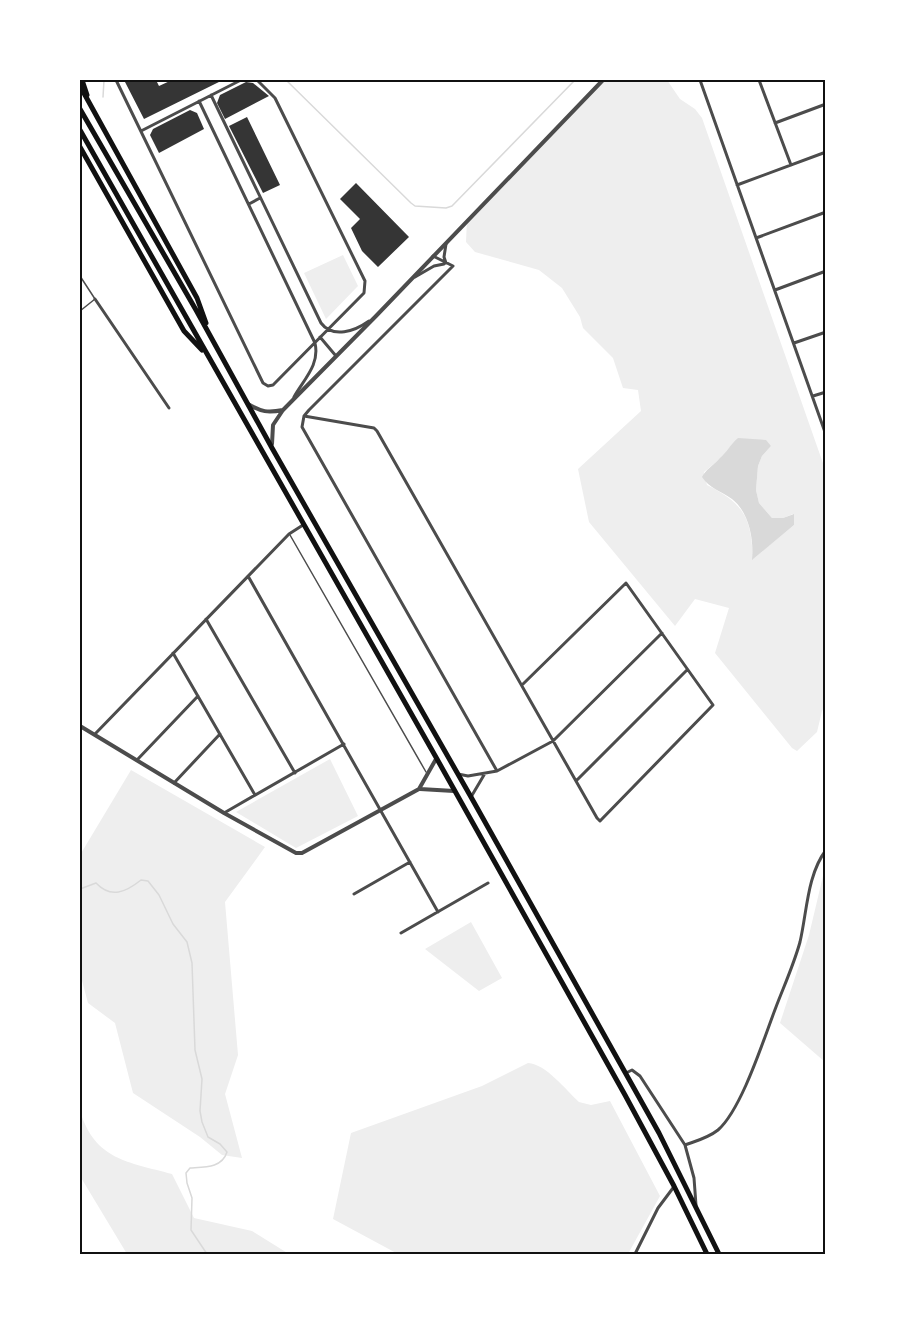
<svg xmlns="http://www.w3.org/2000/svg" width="905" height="1334" font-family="'Work Sans',sans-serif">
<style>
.green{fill:#eee;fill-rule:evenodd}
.water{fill:#d9d9d9}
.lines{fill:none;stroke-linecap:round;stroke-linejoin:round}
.stream{stroke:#d9d9d9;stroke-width:1.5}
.building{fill:#353535}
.service{stroke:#4c4c4c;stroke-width:1.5}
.minor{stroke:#4c4c4c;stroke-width:3}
.tertiary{stroke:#4c4c4c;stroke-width:4}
.trunk{stroke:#111;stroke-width:5}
.neatline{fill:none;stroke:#111;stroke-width:2}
</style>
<rect width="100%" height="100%" fill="#fff"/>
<path class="green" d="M604 80H667L680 99 695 109 702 118 825 469V706L822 711 817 732 797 751 792 748 715 653 729 608 695 599 675 626 589 522 578 469 641 411 638 390 623 388 613 358 583 328 580 317 562 288 539 270 475 252 466 242 467 219ZM738 439 749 440 771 446 762 456 758 466 756 490 759 503 772 518H783L793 514 794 525 753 559C751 518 745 504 707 485L704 472 722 457Z
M343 255 358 286 326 319 304 273Z
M330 759 358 816 296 848 236 812Z
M131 770 265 847 225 902 238 1055 225 1094 242 1158 222 1155 200 1137 133 1093 115 1023 88 1003 80 973V855Z
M825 874V1062L780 1023 809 935 823 876Z
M471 922 502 978 479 991 425 949Z
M528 1063C546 1064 566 1090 579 1102L591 1105 610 1101 660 1196 628 1254H398L333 1219 351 1133 482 1086Z
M80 1111C95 1160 128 1162 172 1174L194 1218 252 1231 289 1254H127L80 1176Z"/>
<path class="water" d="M738 438 766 440 771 446 762 456 758 466 756 490 759 503 772 518H783L794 514V525L752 560C754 539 749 512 732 499 721 491 709 488 702 477 706 469 714 465 720 458 727 452 730 445 738 438Z"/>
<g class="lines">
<path class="stream" d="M286 80 411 203 415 206 446 208 452 206 575 80
M103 97 104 80
M80 889 96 883C111 899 126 892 141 880L148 881 159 895 173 924 187 942 192 963 195 1050 202 1079 200 1111 202 1122 208 1137 220 1144 227 1152C222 1168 205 1167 190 1168L186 1173 187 1183 192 1198 191 1230 207 1254"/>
</g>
<path class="building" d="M126 80H156L159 86 172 80H223L144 119 125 82Z
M246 82 253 83 269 96 225 119 217 103 220 95Z
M190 110 197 113 204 129 159 153 150 135 153 129Z
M247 117 280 185 263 193 229 126Z
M356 183 409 237 378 267 362 251 351 228 360 219 340 199Z"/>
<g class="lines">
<path class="service" d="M80 276 95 299 80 311
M290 535 426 772"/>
<path class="minor" d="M116 80 263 383 268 386 273 385 364 293 365 281 275 98 257 80
M700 80 826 435
M759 80 791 165
M211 95 321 323C333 339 355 331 369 321
M199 101 315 343C320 365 304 379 294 397
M775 123 826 104
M141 131 241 80
M737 185 826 152
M249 204 260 198
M756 238 826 212
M433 256 453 266 309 410 304 416 302 427 497 771
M446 263 444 257 446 244
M415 277 434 266 444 264
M775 290 826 271
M95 299 169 408
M320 337 336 356
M794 343 826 332
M813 396 826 392
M304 416 374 428 377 431 597 818 600 821 713 705 626 583 522 685
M248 576 438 912
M206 619 295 773
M173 653 255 795
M95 734 289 534 303 525
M137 760 198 696
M458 774 468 776 497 771 553 741 662 633
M576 781 687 670
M174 783 220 734
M471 797 484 775
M224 813 344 744
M354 894 410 862
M401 933 488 883
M626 1073 632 1070 640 1076 685 1145C696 1141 708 1138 718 1130 742 1109 764 1038 776 1007 784 986 794 964 800 942 807 912 807 875 826 850
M685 1145 694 1178 696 1205
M635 1254 658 1208 673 1188"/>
<path class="tertiary" d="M248 404C261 412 268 413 283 410
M272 444 273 425 283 410 376 316 603 80
M80 726 224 813 296 853H302L419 789 436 759
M420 789 454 791"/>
<path class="trunk" d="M82 80 87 95
M80 86 197 298 206 323
M80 109 196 310 272 448 471 797 659 1133 719 1254
M80 130 437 759 625 1095 674 1186 707 1254
M80 147 184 331 202 350"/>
</g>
<rect width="905" height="1334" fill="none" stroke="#ffffff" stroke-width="162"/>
<rect x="81" y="81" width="743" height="1172" class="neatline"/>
</svg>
